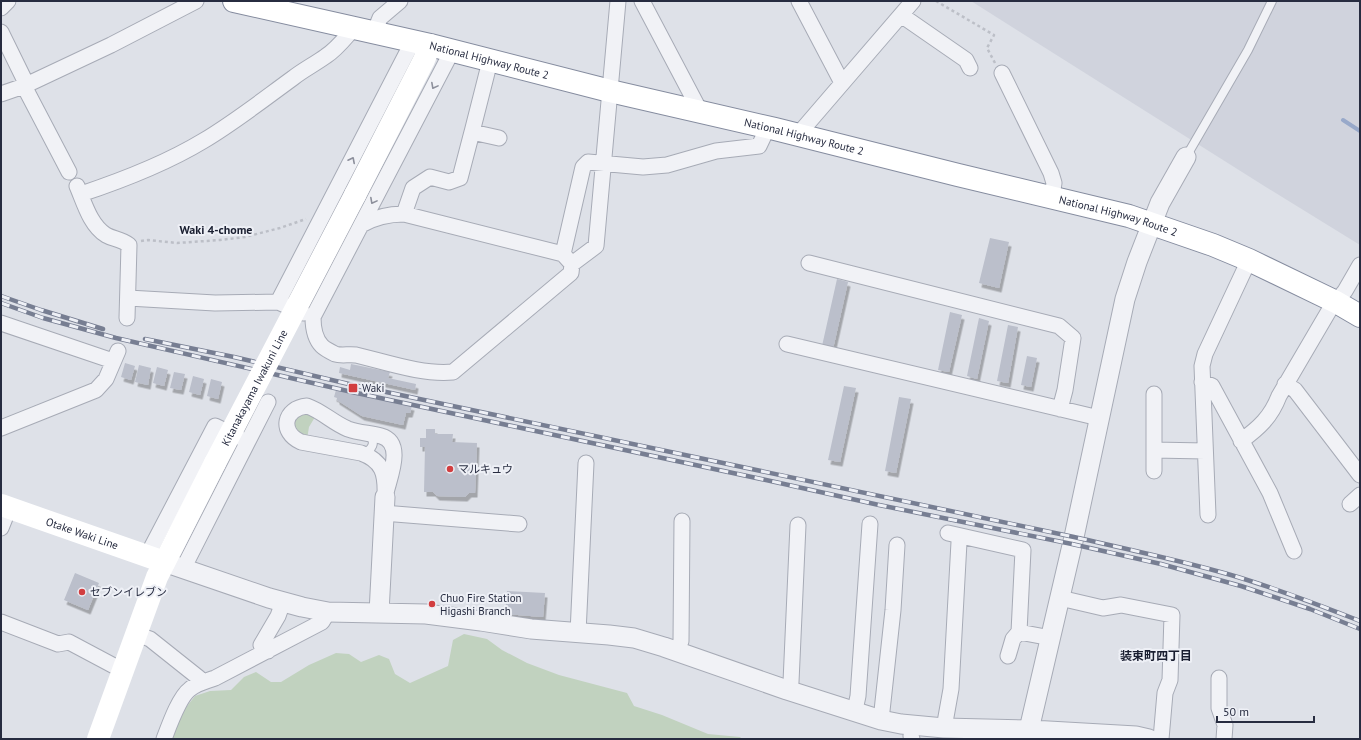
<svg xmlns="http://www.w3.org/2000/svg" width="1361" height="740" font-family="'PT Sans','Noto Sans JP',sans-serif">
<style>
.built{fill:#d0d3dd}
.green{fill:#c1d2bf}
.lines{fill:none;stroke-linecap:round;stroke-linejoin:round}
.stream{stroke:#98a9ca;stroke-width:4}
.building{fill:#bbbfcb;filter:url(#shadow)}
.service-casing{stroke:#a7abb6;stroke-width:10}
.minor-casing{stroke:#a7abb6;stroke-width:17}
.tertiary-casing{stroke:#a7abb6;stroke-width:21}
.trunk-casing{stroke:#858c9f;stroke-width:24}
.path{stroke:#bcbfc7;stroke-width:2.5;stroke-dasharray:3 3;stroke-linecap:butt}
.service{stroke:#f1f2f6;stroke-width:8}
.minor{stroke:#f1f2f6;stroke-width:15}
.tertiary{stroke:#f1f2f6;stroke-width:19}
.secondary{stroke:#fff;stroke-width:22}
.trunk{stroke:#fff;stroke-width:22}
.rail-casing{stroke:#777e92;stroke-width:4.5}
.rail{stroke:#eef0f6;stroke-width:3;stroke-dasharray:9;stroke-linecap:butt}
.secondary-bridge{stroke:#fff;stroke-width:22}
.oneway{stroke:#8c8f9b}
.poi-dot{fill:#d23e40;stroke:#eef0f6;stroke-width:1.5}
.labels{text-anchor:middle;stroke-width:4;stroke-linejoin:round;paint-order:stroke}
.street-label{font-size:11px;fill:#272c40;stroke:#eef0f6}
.poi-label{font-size:11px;fill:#272c40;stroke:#eef0f6;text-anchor:start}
.neighbourhood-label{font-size:12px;font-weight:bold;fill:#191e30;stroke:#eef0f6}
</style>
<defs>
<filter id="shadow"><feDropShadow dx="2.5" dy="4.5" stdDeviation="0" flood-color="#0004"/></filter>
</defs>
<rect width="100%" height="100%" fill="#dee1e8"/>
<path class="built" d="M971 1H1360V245L1269 189Z"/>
<path class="green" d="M305 412 315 417 309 427 307 439C299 433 293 430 295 419Z
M464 634 487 639 502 650 527 663 559 675 627 693 634 706 662 715 708 734 740 737 742 739H171L180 715 195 696 210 691 231 690 244 677 256 672 271 682H281L309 665 336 653 349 654 361 662 379 655 389 659 395 674 410 683 448 666 453 640Z"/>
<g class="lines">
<path class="stream" d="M1343 120 1360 131"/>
</g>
<path class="building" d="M990 238 1009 242 999 288 979 283Z
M837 279 848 282 833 349 822 346Z
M950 312 962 315 949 372 938 370Z
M979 318 989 321 977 379 967 376Z
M1008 325 1018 327 1008 383 997 381Z
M1027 356 1037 358 1031 387 1021 385Z
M125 363 135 366 131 380 121 377Z
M351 364 390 372 388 378 416 384 415 390 339 373 340 367 350 370Z
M139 365 151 368 148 385 135 382Z
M157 367 168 370 164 386 153 383Z
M174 372 185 374 181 390 170 388Z
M193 376 204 379 200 395 189 392Z
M211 379 222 382 218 399 207 396Z
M844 386 856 388 840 462 828 460Z
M336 390 412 406 410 413H406L403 425 362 416 337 400V398L334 397Z
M899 397 911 399 896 473 885 471Z
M426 429H435V434H453L452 442 477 443 475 493H469L465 497 437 496 433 492H424L425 447H420V438H426Z
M75 573 99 583 88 610 64 600Z
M507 591 545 593 543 617 505 614Z"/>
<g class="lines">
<g class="service-casing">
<path id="service" d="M1186 157 1248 50 1272 1
M361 453C372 452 378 441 367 434"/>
</g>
<g class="minor-casing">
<path id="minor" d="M642 1 700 111
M799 1 840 79 843 82
M1 8 8 1
M901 15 966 60 970 68
M1 32 25 81 24 86 69 172
M374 33 380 18 400 1
M452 51 313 317C313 327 314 338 322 346 325 349 331 352 335 354 341 356 349 354 356 355 386 362 422 375 453 372L571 273 572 264 596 246 618 1
M490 61 472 132 499 138
M1002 73 1051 173 1054 183 1052 196
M1 94 24 86 111 45 196 1
M800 136 802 130 913 1
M77 186C84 202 90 225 106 235 113 239 121 239 129 245L127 318
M81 194C123 180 165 164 203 141 235 122 264 99 293 78 303 70 315 64 326 56 337 49 345 38 354 28
M404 214 413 188 430 177 449 182 460 178 472 132
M361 225C375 217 388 214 404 214L563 254
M809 263 1059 326 1073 338 1065 390 1060 409
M572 264 563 254 583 167 588 162 643 167 667 165 716 151 759 146 768 127
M128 298 215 303 278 302
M303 313 278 302 413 41
M1 323 113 361
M787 344 1099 418
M1202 382 1212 386 1270 493 1294 551
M1285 384 1295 390 1360 475
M1154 394V471
M307 406C322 411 333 423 348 429 359 433 370 433 381 436 406 443 388 480 385 497 386 474 383 461 361 453L301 442C279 432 284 408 307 406Z
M1 428 96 390 106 379 118 351
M1241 441C1259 428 1271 417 1279 396L1330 309 1345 291 1360 265
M1154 450 1205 451
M1350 504 1360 495
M383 513 519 524
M1208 515 1202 366 1205 354 1249 260
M1 528 9 508
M948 533 1023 550 1019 632 1013 639 1008 656
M147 556 215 426 238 437
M183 569 268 402
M1060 598 1103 608 1121 605 1172 615 1170 680 1165 693 1161 739
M1 622 58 644 69 642 116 667 124 669
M1019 632 1051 638
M578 633 586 463
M136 634 150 639 199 678 200 683
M268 651 261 645 278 616 283 602
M677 651 681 641 682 521
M1219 678V708L1225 725 1224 739
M787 690 791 682 798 525
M855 710 858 696 870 524
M881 720 893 610 897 545
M944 728 951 689 959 542 961 537
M164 739C169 726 179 697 190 689 197 683 207 681 215 678L322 622 328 612
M912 739 911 736 913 726"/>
</g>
<g class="tertiary-casing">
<path id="tertiary" d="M164 562 269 598 302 607 328 612 426 614 481 621 531 629 609 635 634 638 664 647 787 690 881 720 901 724 944 728 1031 730 1136 736 1149 739
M379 613 385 497
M1031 730V721L1074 537 1125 299 1137 262 1160 203 1186 157"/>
</g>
<g class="trunk-casing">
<g id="trunk">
<path id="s2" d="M234 1 430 45 610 91 775 129 958 175 1129 216 1213 245 1249 260 1336 302 1360 316"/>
</g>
</g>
<path class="path" d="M936 1 994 35 987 48 995 63
M141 241 148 240 177 243 220 240 245 237 280 228 306 219"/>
<use href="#service" class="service"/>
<use href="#minor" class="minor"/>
<use href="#tertiary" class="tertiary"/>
<g class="secondary">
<path d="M355 195 424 60 430 45"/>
<path id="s1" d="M1 505 164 562"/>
<path d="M98 739 157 577 215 463"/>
</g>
<use href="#trunk" class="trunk"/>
<g class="rail-casing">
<path id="rail" d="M1 296 41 310 103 329
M1 303 43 318 116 338 352 392 766 480 879 505 1072 544 1161 564 1241 586 1310 609 1360 629
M145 339 234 357 353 385 1074 537C1126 549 1179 560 1231 575 1275 588 1317 604 1360 621"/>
</g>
<use href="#rail" class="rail"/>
<path class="secondary-bridge" id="s3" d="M215 463 355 195"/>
</g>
<defs><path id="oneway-chevron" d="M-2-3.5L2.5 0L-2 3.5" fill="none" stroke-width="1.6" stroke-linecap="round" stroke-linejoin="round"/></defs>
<g class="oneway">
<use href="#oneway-chevron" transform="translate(434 86) rotate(118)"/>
<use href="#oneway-chevron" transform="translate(352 160) rotate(-63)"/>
<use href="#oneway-chevron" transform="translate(373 201) rotate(118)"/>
</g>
<g class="poi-dot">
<rect x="348" y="383" width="10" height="10" rx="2"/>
<circle cx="450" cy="469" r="4"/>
<circle cx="82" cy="592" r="4"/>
<circle cx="432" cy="604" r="4"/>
</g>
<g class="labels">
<g class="street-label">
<text dy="4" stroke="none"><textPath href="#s2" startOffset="262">National Highway Route 2</textPath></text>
<text dy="4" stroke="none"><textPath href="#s2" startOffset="586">National Highway Route 2</textPath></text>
<text dy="4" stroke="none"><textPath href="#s2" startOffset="910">National Highway Route 2</textPath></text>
<text dy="4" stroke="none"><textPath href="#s3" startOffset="85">Kitanakayama Iwakuni Line</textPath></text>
<text dy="4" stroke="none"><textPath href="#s1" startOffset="86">Otake Waki Line</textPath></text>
</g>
<g class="poi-label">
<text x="362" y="392">Waki</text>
<text x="458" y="473">マルキュウ</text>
<text x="90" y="596">セブンイレブン</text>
<text x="440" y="602">Chuo Fire Station<tspan x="440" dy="13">Higashi Branch</tspan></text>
</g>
<g class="neighbourhood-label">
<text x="216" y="234">Waki 4-chome</text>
<text x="1156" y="660">装束町四丁目</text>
</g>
</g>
<rect width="1361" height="740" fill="none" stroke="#272c40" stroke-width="4"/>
<path d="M1217 716v6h97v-6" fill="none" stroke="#272c40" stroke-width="2"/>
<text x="1223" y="716" font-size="12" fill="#272c40" stroke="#eef0f6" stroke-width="3" paint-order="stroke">50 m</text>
</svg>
